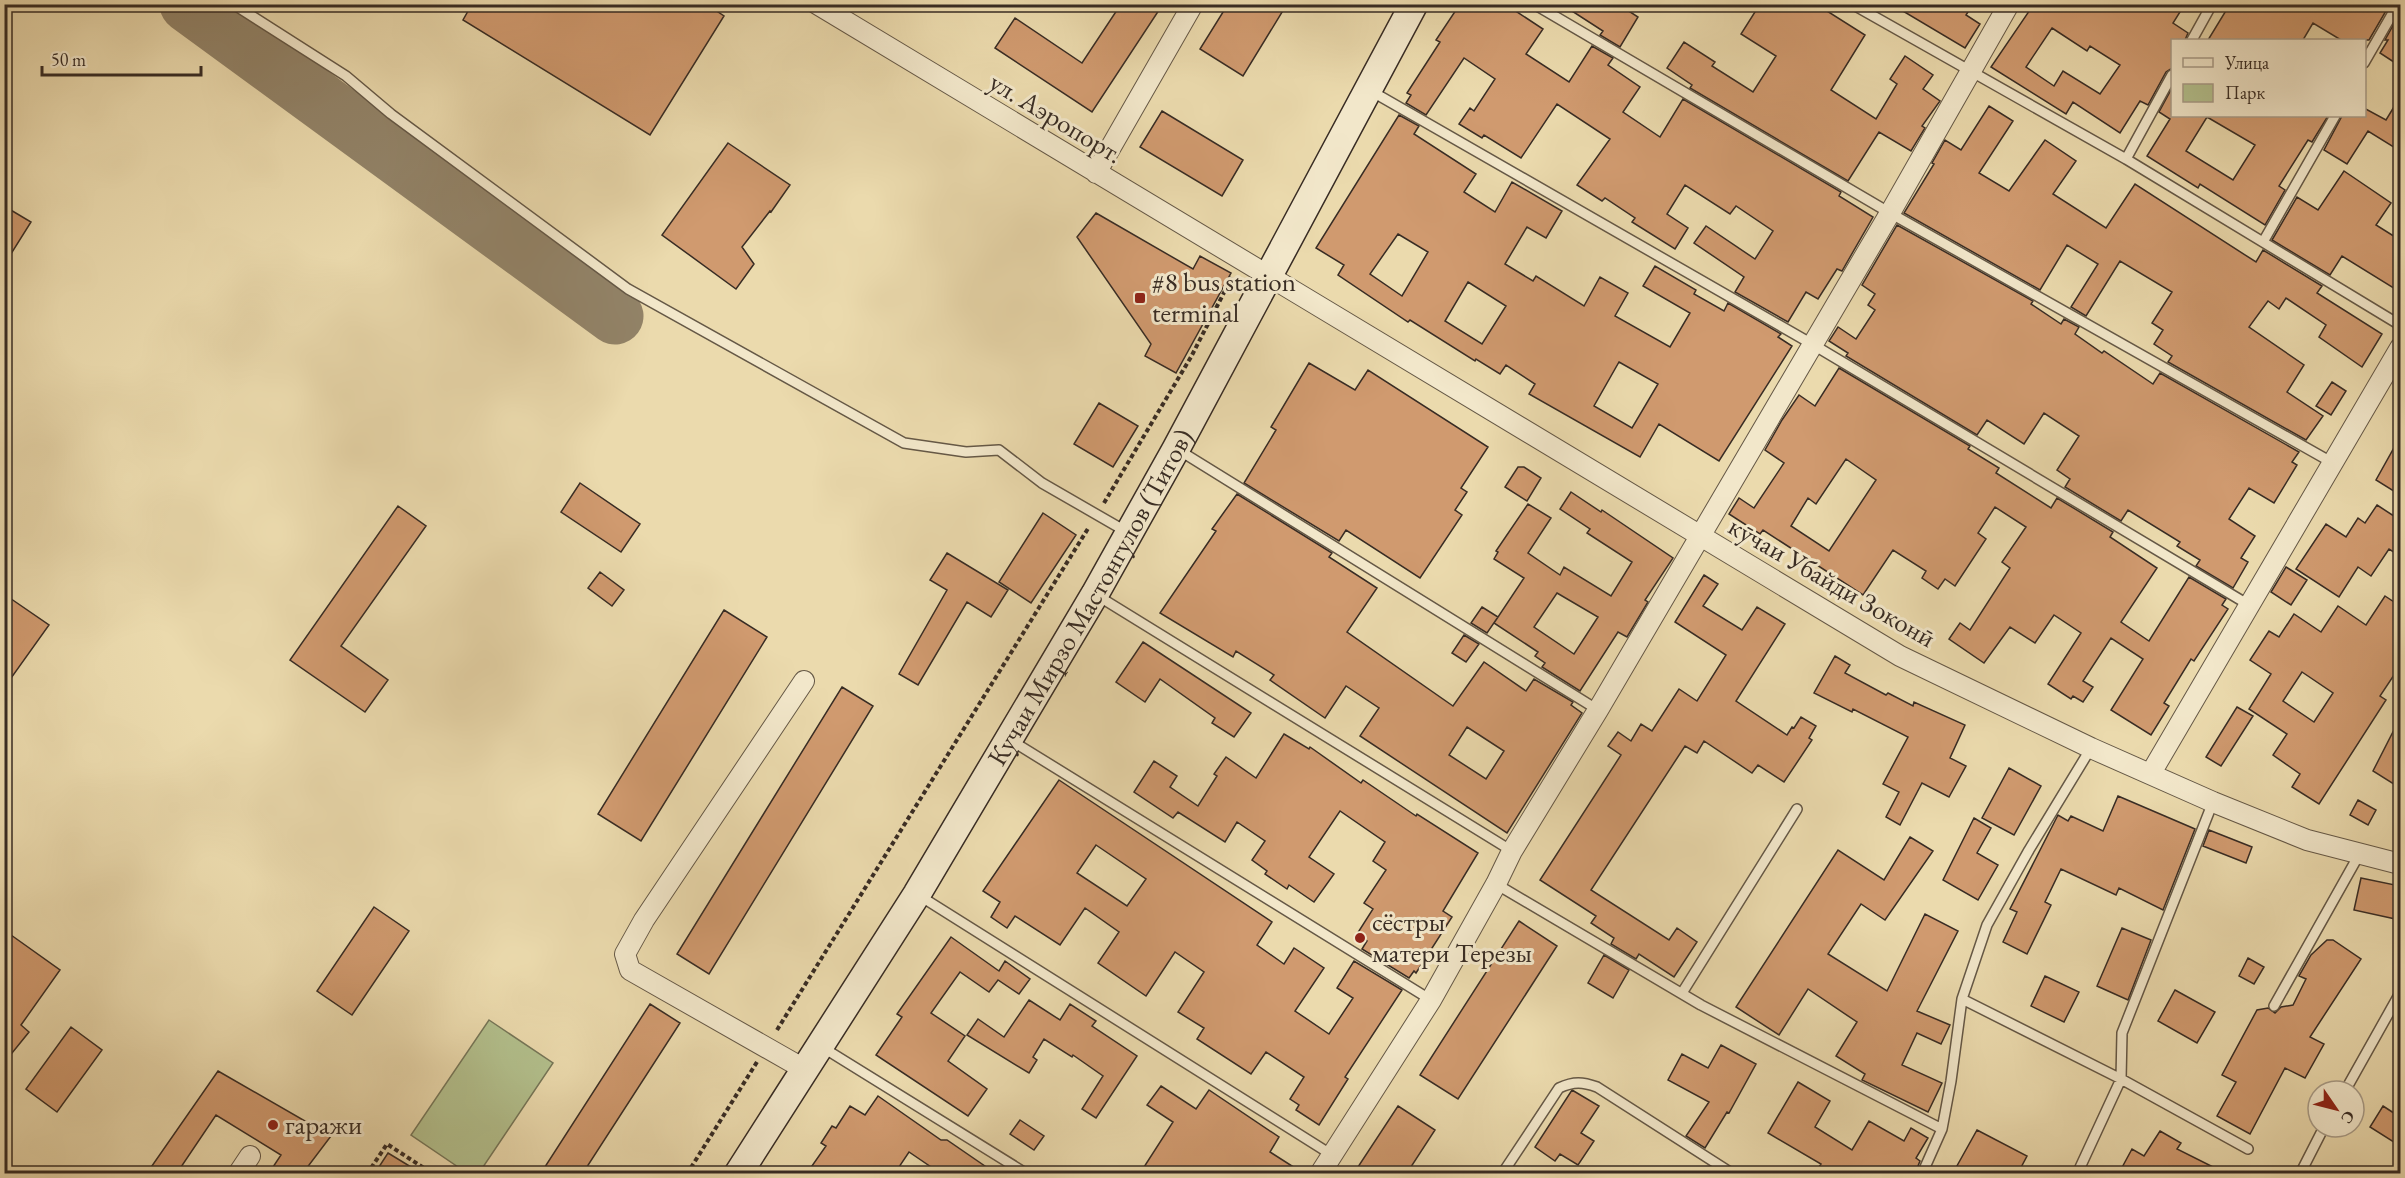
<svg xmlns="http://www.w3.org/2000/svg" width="2405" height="1178" font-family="'EB Garamond',serif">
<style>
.green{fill:#b3c08d;stroke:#767658;stroke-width:1.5}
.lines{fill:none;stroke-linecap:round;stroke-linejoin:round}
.taxiway{stroke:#928368;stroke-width:57}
.building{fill:#d09a6f;stroke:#382c24;stroke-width:1.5;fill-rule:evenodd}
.lane-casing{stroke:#655846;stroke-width:12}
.street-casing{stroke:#655846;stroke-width:22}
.secondary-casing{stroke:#382c24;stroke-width:30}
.path{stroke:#382c24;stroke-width:4;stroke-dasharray:4.5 3;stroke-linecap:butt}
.lane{stroke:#f2e7ca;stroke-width:9}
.street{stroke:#f2e7ca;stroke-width:20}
.secondary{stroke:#f2e7ca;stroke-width:27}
.poi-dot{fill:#8f2418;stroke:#f2e7ca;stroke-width:2}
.labels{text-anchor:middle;stroke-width:6;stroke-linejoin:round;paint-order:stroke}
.street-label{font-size:27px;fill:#382c24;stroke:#f2e7ca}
.poi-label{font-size:27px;fill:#382c24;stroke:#f2e7ca;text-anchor:start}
</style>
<rect width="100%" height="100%" fill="#ebdaad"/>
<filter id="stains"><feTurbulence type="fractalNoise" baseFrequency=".00333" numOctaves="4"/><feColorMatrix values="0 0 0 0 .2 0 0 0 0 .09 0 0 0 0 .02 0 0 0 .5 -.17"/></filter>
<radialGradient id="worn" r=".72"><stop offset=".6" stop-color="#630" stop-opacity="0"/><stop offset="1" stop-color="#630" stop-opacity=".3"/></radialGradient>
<path class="green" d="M489 1020 553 1063 479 1173H467L411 1135Z"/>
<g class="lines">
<path class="taxiway" d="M188 4 615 316"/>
</g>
<path class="building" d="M472 4H706L724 16 650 135 463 20Z
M1121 4H1163L1092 112 995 48 1015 18 1082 63Z
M1228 4H1287L1243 76 1200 49Z
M1460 4H1505L1543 29 1526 54 1569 82 1592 46 1613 58 1608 65 1640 87 1623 112 1660 137 1683 99 1841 192 1839 196 1873 217 1842 271 1837 269 1818 299 1806 292 1788 322 1735 292 1744 277 1694 243 1706 226 1755 259 1773 231 1736 206 1730 214 1685 185 1667 214 1688 228 1675 249 1632 222 1635 218 1605 198 1602 201 1577 185 1610 139 1557 104 1521 158 1484 135 1482 138 1459 124 1470 108 1474 111 1495 79 1464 58 1426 115 1406 103 1411 95 1407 93 1440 42 1436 40Z
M1561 4H1618L1638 17 1620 47 1600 35 1603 31Z
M1760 4H1816L1865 35 1831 90 1876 119 1897 84 1890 79 1905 56 1933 75 1923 89 1940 101 1922 126 1925 128 1911 151 1879 132 1848 181 1690 88 1692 85 1667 68 1684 42 1715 62 1712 66 1753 92 1776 56 1741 34Z
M1891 4H1973L1966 15 1980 24 1965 48Z
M2034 4H2185L2173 23 2188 33 2185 40H2172V68L2166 72 2148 105 2140 101 2120 133 2073 102 2066 114 1991 67ZM2052 28 2087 51 2090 46 2120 65 2100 94 2063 71 2054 86 2026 67Z
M2230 4H2390L2369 40H2341L2313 23 2303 40H2208Z
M2400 13V66L2380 53 2388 40H2385Z
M2172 88V116H2328L2312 142 2308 140 2279 186 2285 190 2265 225 2200 184 2198 188 2147 156 2170 119 2159 112ZM2207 117 2255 145 2233 180 2186 151Z
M2400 97V151L2368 131 2347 164 2324 150 2342 116H2364V108L2386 120Z
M1989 106 2013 121 1979 173 2009 191 2045 140 2076 161 2053 194 2106 228 2135 184 2256 262 2263 250 2322 286 2317 293 2382 334 2362 367 2319 337 2326 325 2286 298 2279 309 2268 301 2249 327 2304 365 2287 392 2323 416 2306 440 2168 362 2172 356 2154 344 2163 330 2152 323 2172 292 2120 261 2086 316 2071 307 2098 264 2067 245 2040 290 1904 213 1934 164 1932 163 1945 140 1961 150Z
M1162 111 1243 160 1222 196 1140 147Z
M1399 115 1419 126 1414 134 1476 174 1464 192 1495 212 1512 182 1562 211 1546 238 1527 227 1505 264 1533 281 1536 276 1584 306 1600 277 1628 293 1615 316 1670 347 1690 313 1643 286 1655 266 1696 290 1694 294 1724 311 1728 303 1781 334 1778 337 1792 346 1719 461 1659 424 1640 457 1529 394 1535 384 1506 365 1500 374 1476 359 1475 361 1410 320 1408 322 1338 275 1344 265 1316 248ZM1398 234 1428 252 1402 296 1370 274ZM1468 282 1506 306 1482 344 1445 321ZM1619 362 1658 384 1632 428 1594 406Z
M728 143 790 185 771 212 770 211 742 247 754 264 736 289 662 235Z
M2344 171 2391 203 2376 225 2400 240V292L2342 256 2330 275 2272 240 2297 197 2318 210Z
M4 206 31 222 4 265Z
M1096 213 1193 269 1200 256 1231 273 1176 373 1145 356 1151 344 1077 237Z
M1897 225 2033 301 2031 304 2061 324 2064 319 2079 327 2075 334 2102 353 2104 351 2153 384 2160 373 2299 452 2292 462 2297 465 2274 503 2249 488 2229 519 2255 536 2241 558 2248 562 2233 588 2196 566 2200 560 2177 546 2180 542 2128 510 2121 521 2065 487 2070 479 2057 470 2079 436 2044 413 2024 444 1987 420 1977 435 1846 356 1848 353 1829 341 1838 327 1856 339 1875 310 1868 305 1875 294 1862 285Z
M1309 363 1355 390 1368 370 1488 447 1461 488 1467 492 1455 510 1462 515 1420 578 1346 530 1339 541 1244 483 1276 430 1271 427Z
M1839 368 1970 446 1968 449 1999 468 1996 473 2051 508 2057 498 2113 532 2110 537 2157 568 2121 622 2149 641 2189 577 2226 599 2222 605 2228 609 2194 661 2191 659 2164 703 2169 706 2151 735 2111 710 2143 659 2111 638 2083 681 2093 687 2083 702 2073 696 2071 699 2048 684 2081 633 2054 615 2035 643 2010 627 1984 663 1949 639 1960 623 1970 630 2010 568 2002 562 2026 527 1995 507 1978 533 1986 539 1955 586 1945 579 1938 589 1922 578 1926 571 1893 550 1863 595 1763 530 1760 534 1729 514 1739 498 1754 508 1784 463 1765 450 1782 420 1799 395 1815 406ZM1846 459 1876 480 1829 551 1791 526 1808 498 1816 504Z
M2332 382 2346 391 2331 415 2316 406Z
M1099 403 1138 426 1113 467 1074 444Z
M2400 437V495L2376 480Z
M1518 467H1524L1541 478 1527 501 1505 487Z
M580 483 640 524 621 552 561 512Z
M1571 492 1601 512 1602 510 1673 558 1645 600 1648 602 1627 637 1618 632 1580 691 1542 667 1545 663 1535 656 1538 652 1494 623 1524 578 1494 559 1498 552 1496 551 1528 504 1551 518 1528 553 1560 575 1564 567 1611 596 1632 562 1587 533 1590 529 1560 509ZM1557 593 1598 617 1574 654 1534 627Z
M1237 494 1332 553 1329 557 1377 588 1347 632 1453 706 1484 662 1526 691 1534 679 1573 702 1571 705 1582 713 1507 833 1360 736 1379 708 1346 686 1325 718 1270 680 1274 675 1236 651 1233 657 1160 613 1216 531 1212 529ZM1467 727 1504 751 1486 779 1449 755Z
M2377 505 2400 520V556L2389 549 2371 576 2358 567 2339 597 2296 569 2326 524 2346 537 2358 518 2365 523Z
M398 506 426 526 341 646 388 680 365 712 290 660Z
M1043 513 1076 535 1031 603 999 582Z
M947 553 1008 590 991 617 967 602 918 685 899 674 947 590 930 580Z
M2286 567 2307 580 2291 605 2271 592Z
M600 572 624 590 612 606 588 588Z
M1704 575 1718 584 1703 606 1742 630 1757 607 1785 624 1736 701 1787 735 1792 727 1794 728 1801 717 1816 726 1809 738 1812 740 1784 782 1758 765 1752 773 1704 741 1697 753 1685 746 1591 890 1669 940 1677 928 1697 942 1674 977 1639 954 1636 959 1611 944 1614 938 1591 923 1596 916 1540 880 1621 755 1608 746 1618 732 1631 741 1641 724 1652 731 1679 689 1697 701 1726 655 1675 622Z
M4 594 49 625 4 688Z
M2385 596 2400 606V666L2380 696 2386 700 2319 804 2292 787 2300 774 2273 755 2287 734 2249 709 2271 674 2250 660 2269 631 2279 637 2294 614 2321 632 2338 606 2366 625ZM2302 672 2333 693 2314 722 2283 701Z
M1482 607 1498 617 1487 633 1471 623Z
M724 610 767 637 641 841 598 814Z
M1464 635 1479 644 1466 662 1452 653Z
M1143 642 1251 713 1234 737 1212 723 1215 718 1160 679 1145 702 1116 682Z
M1835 656 1850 665 1845 673 1886 695 1888 693 1913 706 1914 702 1965 725 1950 758 1966 766 1949 797 1922 783 1900 825 1886 817 1899 792 1883 784 1908 737 1853 709 1852 712 1814 693Z
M842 687 873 706 709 974 677 954Z
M2237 707 2253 716 2221 766 2206 757Z
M2400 718V788L2373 771Z
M1284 734 1309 749 1310 747 1361 783 1363 780 1416 816 1417 814 1478 853 1443 911 1452 917 1416 973 1414 971 1409 978 1362 949 1367 941 1357 934 1373 909 1364 903 1386 870 1373 861 1385 842 1340 811 1309 857 1334 874 1314 902 1289 885 1287 889 1265 874 1267 871 1252 860 1265 841 1237 822 1225 842 1178 812 1173 818 1134 792 1154 761 1177 776 1170 787 1198 806 1217 776 1214 774 1226 757 1256 778Z
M2009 768 2041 786 2014 835 1982 818Z
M1059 780 1272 922 1257 945 1284 964 1294 948 1324 968 1295 1011 1329 1034 1353 998 1337 988 1354 961 1402 990 1345 1077 1348 1079 1319 1125 1296 1110 1299 1105 1290 1099 1304 1077 1266 1052 1251 1074 1197 1039 1204 1028 1178 1012 1204 972 1175 952 1146 996 1098 963 1119 932 1085 908 1060 945 1015 916 1007 928 991 917 1000 902 983 891ZM1096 845 1146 879 1127 906 1077 873Z
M2118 796 2195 829 2163 910 2119 888 2116 895 2061 869 2045 902 2051 905 2027 954 2003 942 2017 912 2010 909 2058 815 2068 821 2071 816 2103 831Z
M2358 800 2376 810 2368 825 2350 815Z
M1974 818 1991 828 1977 853 1998 865 1978 900 1943 880Z
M2209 830 2252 847 2246 863 2203 846Z
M1910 837 1933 851 1885 920 1861 904 1828 954 1887 991 1925 914 1958 931 1917 1011 1950 1025 1941 1044 1917 1033 1902 1065 1942 1083 1928 1112 1862 1080 1865 1074 1836 1056 1857 1022 1808 989 1779 1035 1736 1007 1838 850 1884 880Z
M2361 878 2400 886V920L2354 910Z
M374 907 409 931 352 1015 317 991Z
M1519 921 1557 946 1458 1099 1420 1075Z
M2122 928 2151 940 2128 1000 2097 986Z
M4 930 60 970 21 1025 29 1032 4 1063Z
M951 937 999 971 1005 961 1030 979 1019 994 998 980 989 992 960 972 931 1013 965 1036 948 1061 987 1089 968 1116 876 1055 902 1017 897 1014Z
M2327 940H2333L2361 959 2310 1037 2324 1044 2305 1078 2285 1068 2250 1134 2217 1116 2236 1082 2222 1075 2257 1010 2268 1008 2275 1013 2281 1007 2293 1005 2306 979 2299 976 2311 955Z
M1604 955 1629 970 1613 998 1588 983Z
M2248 958 2264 967 2254 984 2239 976Z
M2045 976 2079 992 2064 1022 2031 1006Z
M2175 990 2215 1012 2197 1043 2158 1021Z
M1029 1000 1060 1020 1070 1004 1096 1021 1092 1026 1137 1056 1096 1118 1082 1109 1103 1076 1073 1055 1072 1057 1044 1039 1033 1057 1037 1060 1029 1073 967 1035 978 1019 1004 1037Z
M650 1004 680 1023 583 1173H541Z
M71 1027 102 1050 57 1112 26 1089Z
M1721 1045 1756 1064 1729 1113 1727 1112 1705 1148 1686 1136 1709 1102 1668 1080 1682 1054 1708 1068Z
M218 1071 331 1136 303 1173H269L281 1155 216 1115 177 1173H147Z
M1798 1082 1830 1101 1815 1127 1852 1150 1869 1121 1904 1141 1911 1128 1928 1138 1916 1158 1920 1161 1915 1173H1815L1821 1164 1768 1133Z
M1161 1086 1196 1109 1209 1090 1279 1137 1270 1152 1303 1173H1155L1144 1167 1173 1122 1147 1105Z
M1572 1090 1599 1106 1581 1133 1594 1141 1578 1165 1560 1154 1555 1161 1535 1147Z
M878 1096 941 1140H947L995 1173H940L909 1152 895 1173H807L826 1146 821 1143 832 1126 836 1128 850 1106 865 1115Z
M1398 1106 1435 1130 1407 1173H1354Z
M2383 1106 2400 1117V1146L2370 1127Z
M1020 1120 1044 1136 1034 1150 1010 1134Z
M1977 1130 2027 1156 2018 1173H1953Z
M2160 1131 2181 1143 2177 1149 2225 1173H2119L2132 1149 2144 1156Z
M388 1153 421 1173H375Z"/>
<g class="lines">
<g class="lane-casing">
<path id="lane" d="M233 4 346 76 391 114 628 289 904 443 966 452 999 450 1042 483 1127 532
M1534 4 1890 213 2333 463
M1852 4 2126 159 2400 325
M2192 40 2212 4
M2364 63 2398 4
M1371 91 1812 344 2249 605
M2126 159 2172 75
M2263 242 2335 116
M1177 449 1598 710
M1098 596 1512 851
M1012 741 1431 1000
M2213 802 2122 1033 2121 1079 2248 1149
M1496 884 1701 1005 1942 1129
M920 896 1332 1155
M1682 993 1797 809
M1962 999 2121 1079 2077 1174
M2274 1006 2360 853
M822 1047 1027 1174
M2345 1091 2400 993
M1502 1174 1559 1088C1574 1081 1583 1082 1597 1087L1733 1174
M1922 1174 1942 1129 1951 1081 1962 999 1987 925 2029 850 2091 748
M2300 1174 2324 1127"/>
</g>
<g class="street-casing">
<path id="street" d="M817 4 1900 656 2091 748 2213 802 2307 840 2400 864
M1096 173 1193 4
M804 681 644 920 625 954 630 970 804 1069
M2151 773 2400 348
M238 1174 250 1156
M1320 1174 1431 1000 1496 884 1512 851 1598 710 1890 213 2009 4"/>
</g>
<g class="secondary-casing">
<g id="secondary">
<path id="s1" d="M738 1174 917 894 1095 594 1176 449 1414 4"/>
</g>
</g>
<path class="path" d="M1104 503 1191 357 1232 277
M777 1030 1089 527
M367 1174 387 1144 433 1174
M687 1174 757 1062"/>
<use href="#lane" class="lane"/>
<use href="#street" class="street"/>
<use href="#secondary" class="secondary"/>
</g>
<g class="poi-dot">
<rect x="1134" y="292" width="12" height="12" rx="3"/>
<circle cx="1360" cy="938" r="6"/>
<circle cx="273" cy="1125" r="6"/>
</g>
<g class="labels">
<g class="street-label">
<text transform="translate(1056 118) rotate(31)" y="9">ул. Аэропорт.</text>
<text transform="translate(1832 582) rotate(30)" y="9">кӯчаи Убайди Зоконӣ</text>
<text dy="9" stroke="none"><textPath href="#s1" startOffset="676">Кучаи Мирзо Мастонгулов (Титов)</textPath></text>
</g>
<g class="poi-label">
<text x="1152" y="291">#8 bus station<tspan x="1152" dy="31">terminal</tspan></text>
<text x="1372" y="931">сёстры<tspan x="1372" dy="31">матери Терезы</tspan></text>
<text x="285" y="1134">гаражи</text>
</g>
</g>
<rect width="2405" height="1178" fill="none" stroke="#ebdaad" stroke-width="24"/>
<rect x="6" y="6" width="2393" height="1166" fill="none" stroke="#382c24" stroke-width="3"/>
<rect x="12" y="12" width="2381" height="1154" fill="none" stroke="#382c24" stroke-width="1.5"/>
<rect x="2171" y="39" width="195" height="78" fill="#f2e7ca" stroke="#a89c88" stroke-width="1.5"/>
<rect x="2183" y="58" width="30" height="9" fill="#f2e7ca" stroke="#a89c88" stroke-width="1.5"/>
<text x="2225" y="69" font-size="18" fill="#382c24">Улица</text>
<rect x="2183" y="84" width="30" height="18" fill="#b3c08d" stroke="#a89c88" stroke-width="1.5"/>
<text x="2225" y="99" font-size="18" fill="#382c24">Парк</text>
<g transform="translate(2336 1109) rotate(125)"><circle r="28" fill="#f2e7ca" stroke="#a89c88" stroke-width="1.5"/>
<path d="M0-4.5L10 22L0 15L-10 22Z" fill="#8f2418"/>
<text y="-9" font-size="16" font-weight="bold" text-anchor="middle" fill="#382c24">С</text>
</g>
<path d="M42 66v9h159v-9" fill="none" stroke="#382c24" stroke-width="3"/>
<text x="51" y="66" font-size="18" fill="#382c24" stroke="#f2e7ca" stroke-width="4.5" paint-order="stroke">50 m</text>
<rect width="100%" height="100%" filter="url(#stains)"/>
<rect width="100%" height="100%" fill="url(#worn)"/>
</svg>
